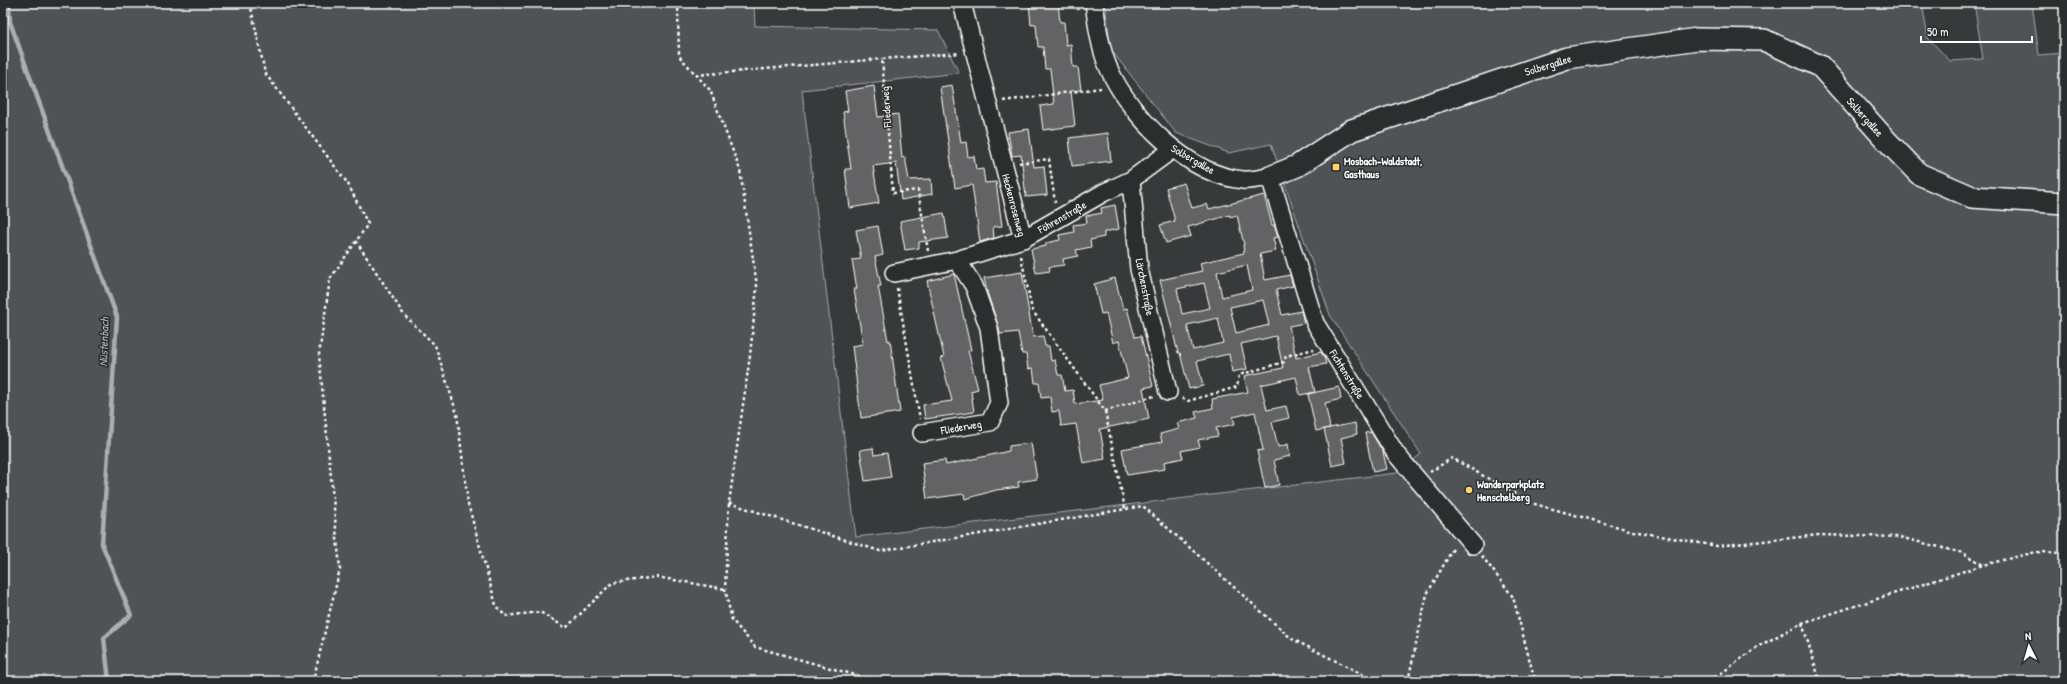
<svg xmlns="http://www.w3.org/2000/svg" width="2067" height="684" font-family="'Patrick Hand',sans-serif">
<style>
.green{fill:#505354;stroke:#a8a9aa}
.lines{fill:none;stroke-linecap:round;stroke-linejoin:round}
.stream{stroke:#adaeaf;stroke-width:4.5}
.building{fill:#636465;stroke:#fff;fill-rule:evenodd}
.minor-casing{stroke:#fff;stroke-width:20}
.tertiary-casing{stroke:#fff;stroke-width:24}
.path{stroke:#fff;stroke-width:2.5;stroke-dasharray:3 3;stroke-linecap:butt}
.minor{stroke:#2a2d2e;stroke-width:17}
.tertiary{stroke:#2a2d2e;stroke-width:21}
.poi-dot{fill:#ffd166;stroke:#2a2d2e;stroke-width:1.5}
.labels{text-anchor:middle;stroke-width:3;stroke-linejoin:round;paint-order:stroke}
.street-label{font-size:11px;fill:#fff;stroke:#2a2d2e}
.poi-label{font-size:11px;font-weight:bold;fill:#fff;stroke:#2a2d2e;text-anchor:start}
.water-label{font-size:12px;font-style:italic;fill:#b4b5b5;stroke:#2a2d2e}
</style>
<rect width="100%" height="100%" fill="#373a3b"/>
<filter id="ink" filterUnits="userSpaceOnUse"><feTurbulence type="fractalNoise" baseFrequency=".025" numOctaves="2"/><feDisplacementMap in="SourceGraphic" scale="8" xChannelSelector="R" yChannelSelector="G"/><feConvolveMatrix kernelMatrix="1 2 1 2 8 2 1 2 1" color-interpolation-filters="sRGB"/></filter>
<g filter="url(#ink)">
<path class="green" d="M3 3H754L755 26 938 30 959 73 802 90 856 537 1397 473 1421 454 1330 315 1271 144 1229 153 1176 133 1111 50 1105 3H1922L1928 38 1950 61 1983 59 1974 3H2032L2039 55 2064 53V681H3Z"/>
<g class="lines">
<path class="stream" d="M9 3 10 22 117 317 102 544 131 615 104 638 109 681"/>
</g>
<path class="building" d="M1029 3H1058L1060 22H1064L1066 45 1071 44 1073 67H1078L1081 90 1071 91 1075 126 1043 130 1040 106 1054 104 1050 69H1045L1043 47H1038L1036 24 1031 25Z
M952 85 961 143 966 142 968 157 974 156 976 170 983 169 985 183 996 182 1002 226 993 227 994 238 980 242 972 185 955 188 940 87Z
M874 86 878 117 898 114 902 158 905 157 909 180 931 179 932 194 901 200 896 163 873 166 879 203 850 208 845 169H851L843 112 848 111 845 91Z
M1029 129 1034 167 1044 166 1047 195 1026 197 1021 155 1012 156 1008 132Z
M1108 133 1111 161 1072 166 1069 138Z
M1184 183 1192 208 1207 204 1209 209 1264 195 1272 225H1274L1278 237 1273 238 1276 251 1260 254 1265 280 1290 275 1293 286 1276 290 1282 315 1301 311 1304 323 1289 326 1296 358 1321 352 1324 357 1326 364 1309 367 1315 392 1300 395 1296 377 1261 385 1267 410 1286 406 1289 418 1272 422 1278 447 1288 444 1290 456 1274 460 1279 485 1265 488 1257 451 1263 450 1255 412 1233 417 1235 424 1216 428 1218 436 1198 440 1200 447 1181 451 1183 458 1164 462 1165 469 1127 475 1122 449 1162 442 1160 434 1179 429 1177 423 1197 418 1195 412 1213 408 1212 399 1248 392 1244 376 1283 368 1276 336 1241 344 1247 369 1232 372 1229 354 1197 361 1203 386 1189 389 1180 353H1178L1160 280 1202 271 1200 263 1244 253 1243 245H1244L1237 215 1230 217V215L1188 227 1191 236 1166 243 1160 225 1175 221 1166 188ZM1247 265 1252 290 1222 297 1217 272ZM1204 283 1210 308 1182 314 1177 289ZM1263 300 1269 325 1236 333 1230 307ZM1218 318 1223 343 1193 350 1187 325Z
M1115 205 1119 229 1104 232V237L1090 240 1091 247 1076 250 1078 256 1063 259 1064 265 1049 267 1050 271 1036 273 1031 249 1046 246V243L1060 240 1059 235 1074 232 1073 225 1087 223 1086 216 1102 213 1101 208Z
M944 213 948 238 919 242V248L905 250 900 221Z
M878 226 883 255 875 257 881 286H878L888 341 890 340 900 412 861 418 852 346 863 344 854 289H857L852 260 861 259 856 230Z
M1022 272 1033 337 1043 336 1045 346H1049L1051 361 1055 360 1058 375H1062L1065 391 1073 390 1075 404 1103 400 1099 385 1128 378 1119 341 1113 343 1106 313 1101 314 1094 284 1115 278 1123 309 1127 308 1135 337 1141 336 1153 386 1143 388 1149 419 1100 429 1105 459 1083 463 1076 424 1061 426 1059 411 1052 412 1050 397 1041 398 1039 383H1035L1033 368 1028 369 1026 354H1022L1018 332 1000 334 998 325 987 292 984 278Z
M954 274 971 350 968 351 978 389 971 391 974 412 925 419 923 405 952 401 941 358 944 357 927 281Z
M1339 387 1341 399 1325 403 1330 428 1316 431 1308 394Z
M1355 423 1357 434 1341 438 1346 463 1332 466 1324 429Z
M1371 432 1383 452 1387 469 1373 472 1365 433Z
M1031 443 1037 479 1018 482 1019 487 996 490 965 499 964 494 927 499 922 463 945 460 946 465 1009 451V446Z
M873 448 874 455 887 453 891 477 865 481 860 450Z"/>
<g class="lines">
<g class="minor-casing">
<path id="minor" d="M962 3 1023 239
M1094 3C1097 24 1100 49 1109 69 1130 116 1188 175 1243 180 1251 181 1261 178 1270 177L1315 323 1396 454 1473 545
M1131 180 1139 269 1168 392
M894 273 957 260 1023 239 1103 193 1131 180 1173 149
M922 433 990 422 999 403 989 328 974 286 957 260"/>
</g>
<g class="tertiary-casing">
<path id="tertiary" d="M1270 177 1297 166 1352 130 1567 58 1697 39 1764 40 1820 66 1886 140 1919 174 1972 197 2064 203"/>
</g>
<path class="path" d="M250 3 265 73 348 184 368 224 330 279 319 355 340 569 313 681
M680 3 678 11 679 56 710 90 740 170 757 286 750 356 729 503 725 589 732 620 755 647 877 681
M1076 3 1078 10
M696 75 882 59
M1003 101 1101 88
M1019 163 1049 159 1055 203
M356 241 404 315 435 345 457 414 468 504 496 605 505 616 540 612 566 628 612 583 657 577 725 589
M928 251 918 190 893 193 882 59 960 53
M1021 256 1032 310 1105 411 1125 509
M897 288 920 419
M1182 398 1188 401 1237 387 1239 375 1284 362 1286 356 1314 349
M1105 411 1154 396
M1430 472 1452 458 1531 503 1633 531 1717 546 1819 535 1899 537 1963 553 1983 565
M729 503 880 551 1143 506 1292 639 1376 681
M1482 556 1513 597 1535 681
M1802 623 1820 681
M1408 681 1427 594 1454 547
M1711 681 1757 647 1802 623 1983 565 2036 552 2064 553"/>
<use href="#minor" class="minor"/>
<use href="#tertiary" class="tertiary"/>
</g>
</g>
<g class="poi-dot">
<rect x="1332" y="163" width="8" height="8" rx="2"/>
<circle cx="1469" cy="490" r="4"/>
</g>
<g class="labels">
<g class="street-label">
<text transform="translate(1548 65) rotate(-17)" y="4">Solbergallee</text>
<text transform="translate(886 107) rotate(-94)" y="4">Fliederweg</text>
<text transform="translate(1865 117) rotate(48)" y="4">Solbergallee</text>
<text transform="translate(1193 159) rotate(30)" y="4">Solbergallee</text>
<text transform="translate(1014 205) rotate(75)" y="4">Heckenrosenweg</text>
<text transform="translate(1062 217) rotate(-30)" y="4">Föhrenstraße</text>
<text transform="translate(1145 287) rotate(79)" y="4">Lärchenstraße</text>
<text transform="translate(1347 374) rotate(58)" y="4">Fichtenstraße</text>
<text transform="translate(961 427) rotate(-10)" y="4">Fliederweg</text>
</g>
<g class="poi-label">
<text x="1344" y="165">Mosbach-Waldstadt,<tspan x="1344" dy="13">Gasthaus</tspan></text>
<text x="1477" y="488">Wanderparkplatz<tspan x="1477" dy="13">Henschelberg</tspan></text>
</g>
<g class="water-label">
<text transform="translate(104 342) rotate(-88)" y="4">Nüstenbach</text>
</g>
</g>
<rect width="2067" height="684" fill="none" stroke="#2a2d2e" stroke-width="16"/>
<rect x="8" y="8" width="2051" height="668" fill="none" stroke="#fff" stroke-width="1.5" filter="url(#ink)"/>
<g transform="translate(2029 646) rotate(355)" stroke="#2a2d2e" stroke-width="3" paint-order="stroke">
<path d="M0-3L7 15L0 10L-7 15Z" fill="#ffffff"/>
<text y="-6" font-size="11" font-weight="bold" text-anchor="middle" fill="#ffffff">N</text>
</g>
<path d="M1921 36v6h111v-6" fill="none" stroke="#ffffff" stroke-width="2"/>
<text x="1927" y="36" font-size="12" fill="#ffffff" stroke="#2a2d2e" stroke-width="3" paint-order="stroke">50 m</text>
</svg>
